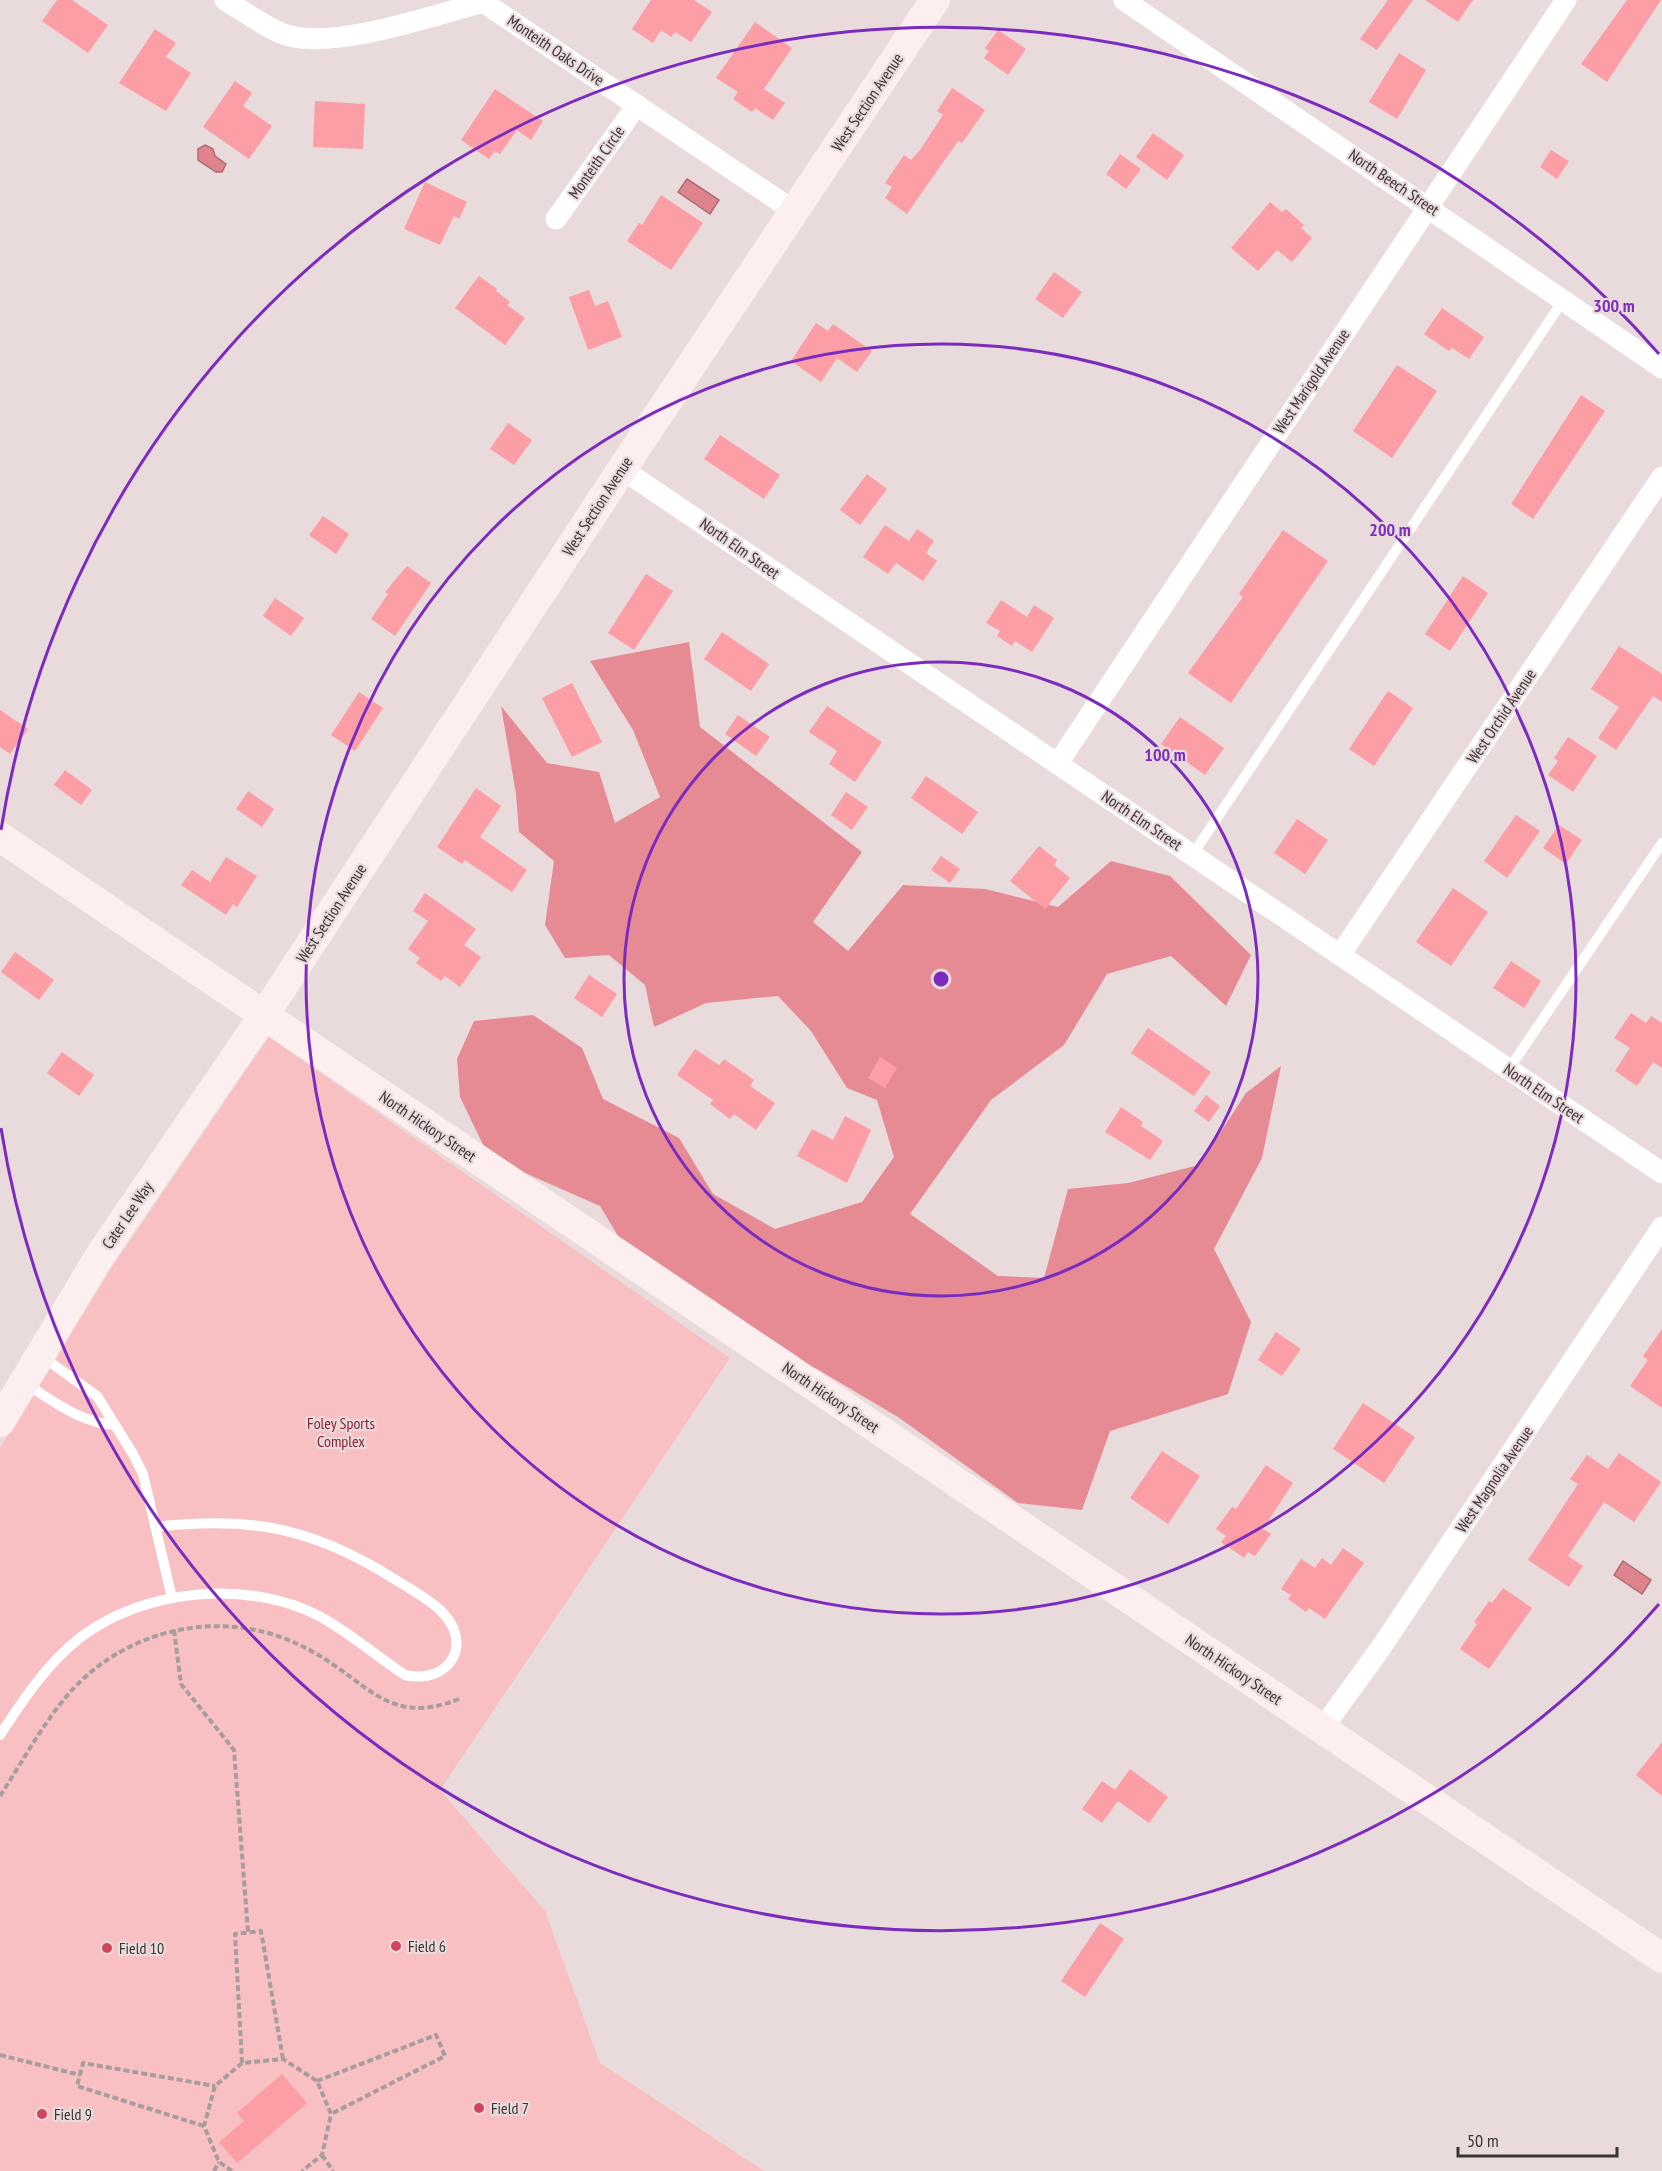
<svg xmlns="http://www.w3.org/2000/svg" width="1662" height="2171" font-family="'PT Sans Narrow',sans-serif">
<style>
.green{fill:#f8c0c3}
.forest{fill:#e68b93}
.water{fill:#df848c;stroke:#ae6c72;stroke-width:1.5}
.building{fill:#fc9ea6}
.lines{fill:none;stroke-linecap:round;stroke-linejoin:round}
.path{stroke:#a89c9d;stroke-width:4;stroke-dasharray:6 3;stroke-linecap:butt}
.lane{stroke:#fff;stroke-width:10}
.street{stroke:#fff;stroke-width:21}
.secondary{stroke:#fdeeef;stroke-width:30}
.ring{fill:none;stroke:#7b2cbf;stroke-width:3}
.poi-dot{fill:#d3435c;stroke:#e9dadb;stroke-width:2}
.labels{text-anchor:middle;stroke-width:4.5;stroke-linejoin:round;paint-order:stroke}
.street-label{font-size:16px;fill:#3a3435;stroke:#e9dadb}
.park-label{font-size:16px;fill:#8b2036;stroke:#e9dadb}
.poi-label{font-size:16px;fill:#3a3435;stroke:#e9dadb;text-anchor:start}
.centre{fill:#7b2cbf;stroke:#e9dadb;stroke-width:3}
.ring-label{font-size:18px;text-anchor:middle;font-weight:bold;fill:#7b2cbf;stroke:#e9dadb;stroke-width:4.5;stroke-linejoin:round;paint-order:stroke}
</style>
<rect width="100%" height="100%" fill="#e9dadb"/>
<path class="green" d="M269 1037 730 1358 440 1790 545 1911 600 2063 764 2171H0V1448L112 1267Z"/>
<path class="forest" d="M689 642 700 727 862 852 813 922 848 951 903 885 985 889 1058 907 1111 861 1170 876 1251 955 1226 1006 1171 956 1107 974 1064 1045 991 1100 910 1214 998 1276 1044 1278 1068 1189 1128 1183 1199 1165 1246 1093 1281 1066 1262 1158 1214 1249 1251 1322 1228 1394 1110 1431 1082 1510 1018 1503 898 1417 817 1369 710 1328 626 1249 600 1206 489 1157 460 1097 457 1059 474 1021 533 1015 582 1048 603 1099 679 1138 713 1194 775 1229 862 1202 894 1157 877 1100 847 1088 811 1031 778 996 706 1003 654 1027 645 985 609 955 565 958 545 925 554 861 519 832 516 794 501 706 547 763 599 772 615 823 660 797 633 730 590 661Z"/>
<path class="water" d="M205 145 213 149 215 156 226 164 222 172H216L198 160V149Z
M687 179 719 200 710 214 678 192Z
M1623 1561 1651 1580 1642 1594 1614 1575Z"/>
<path class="building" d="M57 0H72L108 25 88 53 42 21Z
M651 0H694L712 12 691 42 675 32 671 37 661 30 653 43 632 29Z
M1388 0H1413L1377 50 1360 39Z
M1425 0H1473L1458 22Z
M1627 0H1661L1607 82 1581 64Z
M755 22 792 48 764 89 785 103 773 120 755 108 752 112 733 99 738 92 716 78Z
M155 29 176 43 166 57 191 73 166 111 119 83Z
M998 30 1026 49 1008 75 984 58 989 51 985 48Z
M1399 53 1426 70 1397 119 1369 102Z
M235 81 252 93 243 106 272 126 249 159 203 127Z
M952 88 985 110 962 143 958 141 907 214 885 198 892 187 885 183 904 155 911 160 920 150 943 115 937 111Z
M495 89 543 121 531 140 517 130 500 154 495 151 489 159 461 140Z
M315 101 365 104 363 149 313 147Z
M1153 133 1184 155 1167 180 1136 157Z
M1551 150 1569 161 1557 179 1540 167Z
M1120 154 1141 169 1126 189 1106 174Z
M425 182 467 202 459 219 454 216 440 245 404 229Z
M661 195 703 223 671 270 627 241 639 223 642 225Z
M1270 202 1282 212 1286 209 1304 225 1301 228 1312 238 1292 262 1277 250 1258 271 1231 248Z
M1054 272 1082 292 1063 318 1035 299Z
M479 276 497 289 496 291 510 302 507 305 525 318 505 345 455 308Z
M589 290 595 306 608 301 622 337 588 350 569 297Z
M1442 308 1484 337 1469 359 1452 348 1449 351 1424 334Z
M816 323 828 331 833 324 872 351 857 372 837 358 821 382 791 361Z
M1397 365 1437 391 1392 458 1353 431Z
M1581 395 1605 411 1533 519 1511 504Z
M508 423 532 440 514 465 490 449Z
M720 435 780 475 764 499 704 459Z
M867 474 887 489 860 525 840 510Z
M323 516 349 534 336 554 309 535Z
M885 525 909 541 917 529 934 541 926 553 937 561 923 581 896 563 888 574 863 557Z
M1283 530 1328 561 1231 703 1188 673 1243 597 1239 594Z
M407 566 431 583 395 636 371 619 388 594 385 592Z
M646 574 673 591 634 650 608 633Z
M1463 576 1488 593 1450 651 1425 634Z
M275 598 304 618 291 636 263 616Z
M1001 600 1027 617 1034 605 1054 618 1032 652 1015 641 1012 646 997 636 1000 631 986 623Z
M722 632 769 664 751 691 704 659Z
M1619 646 1662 674V702L1653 696 1616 750 1598 738 1619 707 1591 689Z
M572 683 602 742 572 757 542 698Z
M1388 691 1413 708 1374 766 1349 749Z
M359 692 383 708 355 751 331 735Z
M827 706 882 742 855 782 829 764 837 751 809 732Z
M0 710 28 729 10 754 0 747Z
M738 715 770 737 756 756 725 734Z
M1180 717 1224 748 1205 775 1161 744Z
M1568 737 1597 756 1573 792 1548 775 1558 761 1554 758Z
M65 770 92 790 81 805 54 785Z
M926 776 978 812 962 834 911 798Z
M476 788 501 806 480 837 527 870 512 892 465 860 462 864 437 847Z
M248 791 274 809 262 827 236 809Z
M846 792 868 807 852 830 831 815Z
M1516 815 1540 831 1507 878 1484 861Z
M1297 819 1328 840 1305 874 1274 853Z
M1559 825 1582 840 1566 864 1543 848Z
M1039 846 1057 860 1054 865 1070 878 1045 909 1010 881Z
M941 856 960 869 950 883 931 870Z
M226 857 257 876 237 907 233 904 226 915 181 885 192 870 210 882Z
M1453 888 1488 912 1451 966 1416 942Z
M425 893 476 929 464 945 481 957 460 987 445 976 441 981 416 963 420 958 408 949 428 921 413 911Z
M15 952 54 980 39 1000 1 972Z
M1511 961 1541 981 1524 1008 1493 988Z
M589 975 617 994 602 1017 574 998Z
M1631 1013 1646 1023 1651 1016 1662 1023V1068L1653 1062 1637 1086 1615 1071 1630 1048 1614 1038Z
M1148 1028 1211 1072 1194 1096 1131 1053Z
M695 1049 719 1065 724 1059 754 1080 750 1086 775 1103 756 1130 734 1114 730 1119 710 1104 713 1100 677 1075Z
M62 1052 94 1075 79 1096 47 1073Z
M880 1057 897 1068 885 1088 868 1078Z
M1206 1095 1220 1106 1209 1122 1194 1111Z
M1121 1107 1143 1122 1141 1126 1163 1141 1150 1160 1105 1132Z
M845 1116 871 1130 847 1183 797 1156 812 1129 833 1140Z
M1662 1329V1408L1630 1386 1648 1360 1643 1356Z
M1276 1332 1301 1349 1282 1376 1258 1360Z
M1363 1403 1415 1437 1384 1483 1333 1449Z
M1162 1451 1200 1476 1168 1524 1130 1498Z
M1619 1453 1661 1482 1634 1522 1604 1502 1568 1556 1583 1566 1569 1587 1528 1560 1578 1484 1570 1479 1587 1455 1608 1469Z
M1266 1465 1293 1483 1263 1529 1271 1534 1255 1556 1248 1552 1244 1558 1221 1542 1226 1536 1216 1529 1232 1507 1236 1509Z
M1343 1548 1364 1563 1325 1619 1309 1608 1306 1612 1288 1599 1291 1595 1281 1589 1301 1559 1315 1568 1322 1558 1331 1565Z
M1503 1588 1532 1608 1489 1669 1460 1649 1477 1624 1474 1622 1489 1601 1492 1603Z
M1662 1742V1796L1636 1775Z
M1130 1769 1168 1797 1149 1823 1118 1801 1102 1823 1082 1809 1102 1781 1115 1790Z
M1100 1923 1124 1939 1085 1997 1061 1981Z
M282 2074 307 2103 237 2163 219 2142 244 2121 237 2113Z"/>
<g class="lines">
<path class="path" d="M174 1630 181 1684 234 1750 248 1932
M0 1796C23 1761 44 1721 72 1690 134 1623 234 1606 313 1652 369 1683 389 1727 459 1699
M0 2055 80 2075
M242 2063 235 1934 261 1931 283 2059
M317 2081 436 2035 445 2056 331 2114
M204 2126 77 2086 83 2063 215 2086
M322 2155 333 2171
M214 2171 219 2162
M232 2171 219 2162 204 2126 215 2086 242 2063 283 2059 317 2081 331 2114 322 2155 302 2171"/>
<path class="lane" d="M1193 854 1564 299
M1509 1069 1662 843
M43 1357 97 1396 133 1454 143 1474 172 1598
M26 1384C55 1402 81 1423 115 1425
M0 1735C23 1700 47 1663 81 1637 144 1589 248 1579 319 1616 349 1632 376 1656 405 1675 450 1685 475 1643 440 1610 426 1597 407 1587 391 1577 311 1527 248 1516 155 1527"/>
<path class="street" d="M225 0C243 11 262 25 281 33 326 53 435 15 483 2L794 211
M1124 0 1662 368
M556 219 637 105
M622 469 1662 1173
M1058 763 1566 0
M1340 955 1662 477
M1322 1729 1380 1649 1662 1227"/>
<path class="secondary" d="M0 837 1662 1958
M0 1422 101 1254 264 1015 622 469 935 0"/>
</g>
<g class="ring">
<circle cx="941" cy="979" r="317"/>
<circle cx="941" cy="979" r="635"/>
<path d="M1659 1604A952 952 0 0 1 1 1128M1 830A952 952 0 0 1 1659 354"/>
</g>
<g class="poi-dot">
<circle cx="396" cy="1946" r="6"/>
<circle cx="107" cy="1948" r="6"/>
<circle cx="479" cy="2108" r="6"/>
<circle cx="42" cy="2114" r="6"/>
</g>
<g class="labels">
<g class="street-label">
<text transform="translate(556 50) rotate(34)" y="6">Monteith Oaks Drive</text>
<text transform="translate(867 102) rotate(-56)" y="6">West Section Avenue</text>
<text transform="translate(596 162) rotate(-55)" y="6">Monteith Circle</text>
<text transform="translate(1394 182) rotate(34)" y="6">North Beech Street</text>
<text transform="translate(1311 381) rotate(-56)" y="6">West Marigold Avenue</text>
<text transform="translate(597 506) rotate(-57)" y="6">West Section Avenue</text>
<text transform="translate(740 548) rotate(35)" y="6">North Elm Street</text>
<text transform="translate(1501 716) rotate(-56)" y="6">West Orchid Avenue</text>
<text transform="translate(1142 820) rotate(34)" y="6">North Elm Street</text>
<text transform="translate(331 913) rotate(-57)" y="6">West Section Avenue</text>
<text transform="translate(1544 1093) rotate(34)" y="6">North Elm Street</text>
<text transform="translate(428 1126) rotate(34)" y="6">North Hickory Street</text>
<text transform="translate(127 1215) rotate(-56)" y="6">Cater Lee Way</text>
<text transform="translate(831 1397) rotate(34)" y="6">North Hickory Street</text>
<text transform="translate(1494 1479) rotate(-56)" y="6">West Magnolia Avenue</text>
<text transform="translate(1234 1669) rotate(34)" y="6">North Hickory Street</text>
</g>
<g class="park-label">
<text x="341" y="1429">Foley Sports<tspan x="341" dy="18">Complex</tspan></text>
</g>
<g class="poi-label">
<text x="408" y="1952">Field 6</text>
<text x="119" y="1954">Field 10</text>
<text x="491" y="2114">Field 7</text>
<text x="54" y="2120">Field 9</text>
</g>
</g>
<circle cx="941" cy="979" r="9" class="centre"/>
<g class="ring-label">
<text x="1614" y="312">300 m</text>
<text x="1390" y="536">200 m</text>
<text x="1165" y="761">100 m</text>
</g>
<path d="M1458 2147v9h159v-9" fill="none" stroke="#3a3435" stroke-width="3"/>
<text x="1467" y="2147" font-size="18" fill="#3a3435" stroke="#e9dadb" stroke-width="4.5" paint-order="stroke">50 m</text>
</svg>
